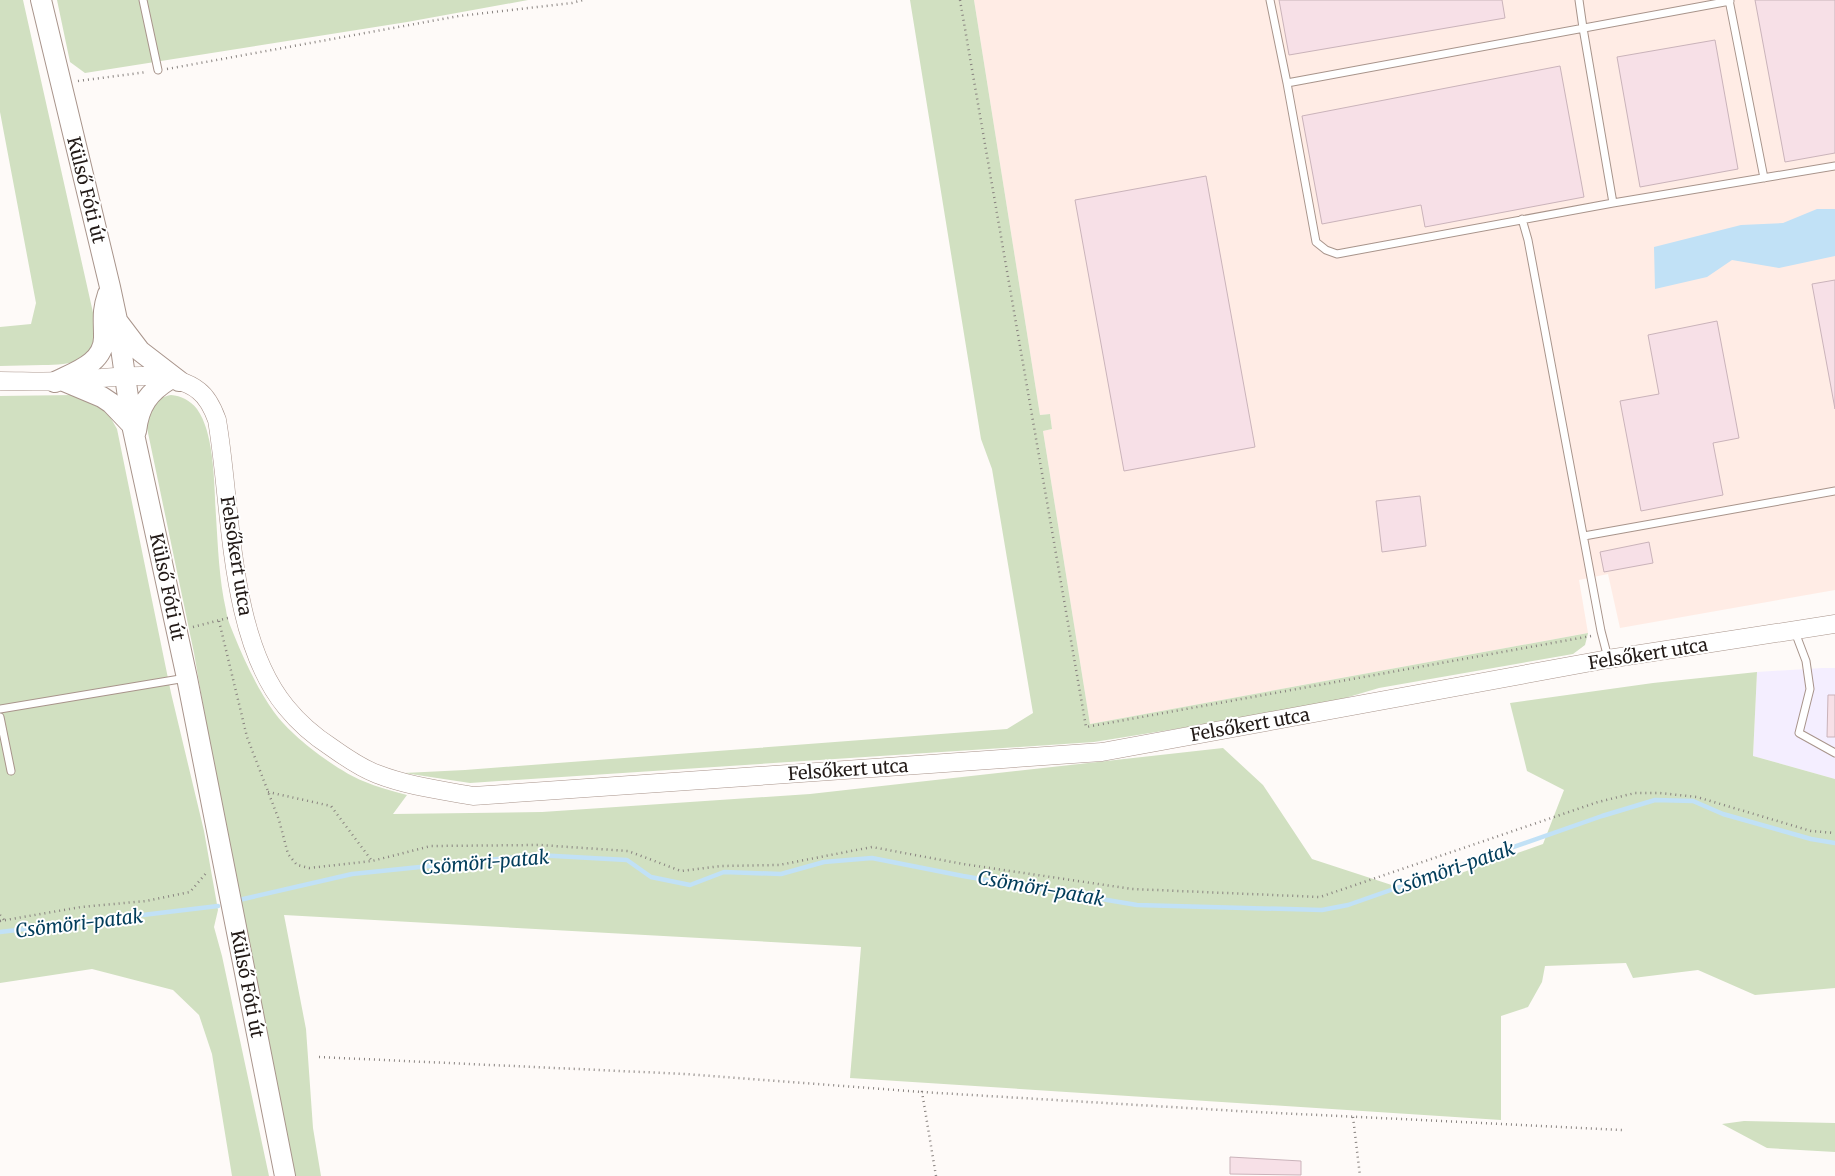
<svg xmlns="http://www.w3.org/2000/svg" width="1835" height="1176" font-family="Merriweather,serif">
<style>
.built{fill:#ffece5}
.industrial{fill:#f4eeff}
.green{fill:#d1e0c1}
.water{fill:#c1e1f6}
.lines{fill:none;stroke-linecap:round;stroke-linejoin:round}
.stream{stroke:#c1e1f6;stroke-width:4.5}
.building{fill:#f7e0e7;stroke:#cab3ba}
.service-casing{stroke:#a8948b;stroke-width:9}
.tertiary-casing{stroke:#a8948b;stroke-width:19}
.secondary-casing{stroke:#a8948b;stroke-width:22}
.path{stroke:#88827f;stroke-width:2.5;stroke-dasharray:1 4;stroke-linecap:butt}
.service{stroke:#fff;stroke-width:7}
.tertiary{stroke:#fff;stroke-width:18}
.secondary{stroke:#fff;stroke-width:20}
.labels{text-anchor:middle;stroke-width:4;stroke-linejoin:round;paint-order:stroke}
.street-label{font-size:18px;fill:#221a17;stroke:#fff}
.water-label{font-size:19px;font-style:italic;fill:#023d5b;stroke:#fff}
</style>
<rect width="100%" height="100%" fill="#fefaf8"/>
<path class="built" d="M974 0H1835V590L1620 628 1608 574 1579 580 1588 633 1090 724 1043 431 1052 429 1050 414 1040 415Z"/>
<path class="industrial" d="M1822 668H1835V779L1753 756 1757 672Z"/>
<path class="green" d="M0 0H23L96 326C97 364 72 364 43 365 29 365 14 366 0 366V327L31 324 36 303 0 112Z
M57 0H528L407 22 85 73 70 62Z
M910 0H974L1040 415 1050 414 1052 429 1043 431 1090 724 1588 633 1585 645 1573 654 1379 688 1318 706 1094 742 470 783 404 773 465 770 1007 729 1033 713 992 469 981 439Z
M74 395C99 402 105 406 117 429L171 693 204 831 218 910 214 927 222 956 269 1176H232L212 1054 199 1015 173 990 92 969 0 983V396Z
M171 395C181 396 190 400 197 409 215 434 214 486 216 516 218 547 219 579 226 610 227 619 231 627 234 635 245 662 257 688 274 712 291 736 336 770 363 781 377 787 392 791 407 795L393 814 542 812 810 794 1223 748 1263 785 1312 859 1410 891 1543 844 1564 790 1527 771 1510 703 1653 683 1757 672 1753 756 1835 779V988L1755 995 1698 970 1633 978 1626 963 1545 966 1542 982 1528 1007 1501 1016V1120L850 1078 861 947 284 915 306 1029 313 1128 321 1176H292L241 925 194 653 147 428C145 411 154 398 171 395Z
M1744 1121 1835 1123V1152L1767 1148 1722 1124Z"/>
<path class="water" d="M1817 209H1835V256L1779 268 1732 260 1707 277 1655 289 1654 247 1741 225 1783 223Z"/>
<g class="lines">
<path class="stream" d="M239 900 352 874 537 855 627 860 651 877 690 885 724 872 781 874 824 862 872 858 963 876 1137 905 1322 910 1348 905 1602 816 1655 800 1693 801 1723 814 1811 839 1835 843
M0 932 218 906"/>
</g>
<path class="building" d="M1279 0H1502L1505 18 1289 55Z
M1755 0H1835V153L1785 162Z
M1715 40 1738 169 1640 187 1617 57Z
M1560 66 1584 197 1425 227 1421 205 1322 224 1302 116Z
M1206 176 1255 447 1124 471 1075 200Z
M1835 280V409L1812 284Z
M1717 321 1739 438 1713 443 1723 495 1641 511 1620 401 1659 394 1648 335Z
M1420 496 1426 546 1382 552 1376 501Z
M1649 542 1653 563 1604 572 1600 552Z
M1828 695H1835V737H1827Z
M1230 1157 1301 1161V1175L1230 1174Z"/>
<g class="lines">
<g class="service-casing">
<path id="service" d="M143 0 158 70
M1270 0 1287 83
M1579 0 1583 28 1613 203 1337 254 1326 250 1316 242 1287 83 1730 1
M1729 0 1764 178
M1613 203 1835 166
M1522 219 1528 240 1601 631 1608 658
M1584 536 1835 491
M1795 632 1806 661 1810 689 1799 733 1835 753
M0 709 186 678
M0 717 11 771"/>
</g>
<g class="tertiary-casing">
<path id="tertiary" d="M0 381C22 381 43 382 65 381 103 379 168 366 199 391 208 398 213 409 217 420 232 507 228 637 286 707 299 723 314 736 331 747 345 757 361 768 377 774 408 786 440 790 473 796L1102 752 1608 659 1835 624"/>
</g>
<g class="secondary-casing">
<path id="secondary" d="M41 0 110 287 117 320 132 425 187 678 285 1176
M118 322 140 351 179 381
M64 381 102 397 111 403 132 425
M55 382C75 372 105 363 104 336 104 318 102 312 108 294
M136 431C139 405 149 392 170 379"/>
</g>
<path class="path" d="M960 0 1086 727 1591 636
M167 69 459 16 572 3 583 0
M78 81 147 72
M219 621 247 737 279 820 288 854 297 865 309 868 372 861 431 846 540 845 628 851 681 871 721 866 779 865 872 847 963 864 1132 889 1320 897 1598 802 1635 793H1660L1697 797 1811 831 1835 833
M193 627 228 618
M268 792 331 806 372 861
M0 915 4 920
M0 921 81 907 146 901 190 892 207 872
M319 1057 685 1074 922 1092
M1353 1117 1360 1176
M936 1176 922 1092 1238 1111 1622 1130"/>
<use href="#service" class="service"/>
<use href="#tertiary" class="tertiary"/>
<use href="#secondary" class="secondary"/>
</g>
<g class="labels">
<g class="street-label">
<text transform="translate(86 190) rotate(76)" y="6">Külső Fóti út</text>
<text transform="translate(236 556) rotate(81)" y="6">Felsőkert utca</text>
<text transform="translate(167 587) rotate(78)" y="6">Külső Fóti út</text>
<text transform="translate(1648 654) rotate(-9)" y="6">Felsőkert utca</text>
<text transform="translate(1250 725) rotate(-10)" y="6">Felsőkert utca</text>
<text transform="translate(848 770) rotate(-4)" y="6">Felsőkert utca</text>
<text transform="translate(247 984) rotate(79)" y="6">Külső Fóti út</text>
</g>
<g class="water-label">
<text transform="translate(485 862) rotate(-5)" y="7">Csömöri-patak</text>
<text transform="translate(1453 868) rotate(-19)" y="7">Csömöri-patak</text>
<text transform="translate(1041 888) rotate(10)" y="7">Csömöri-patak</text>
<text transform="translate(79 923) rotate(-7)" y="7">Csömöri-patak</text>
</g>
</g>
</svg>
